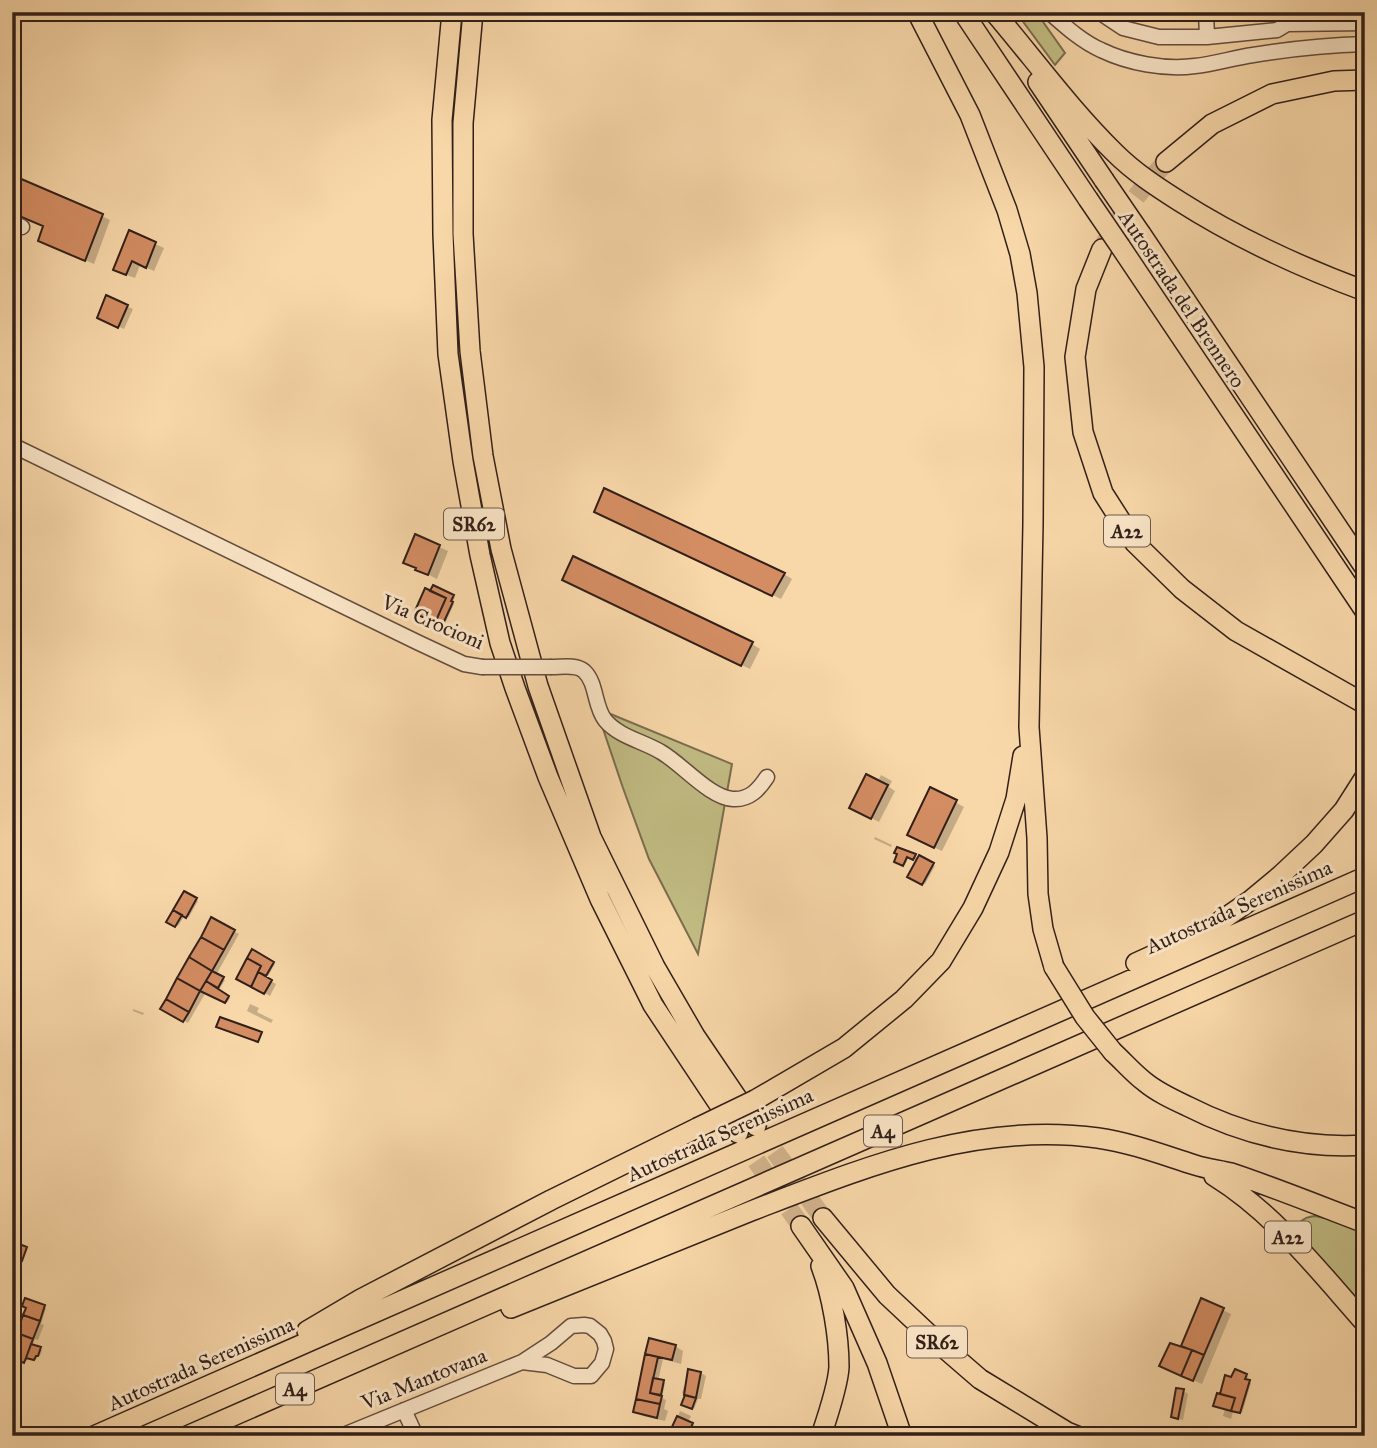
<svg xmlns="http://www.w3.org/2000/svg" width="1377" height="1448" font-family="'IM FELL Great Primer',serif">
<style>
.green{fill:#c2bd84;stroke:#7a6e4e;stroke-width:2}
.shadow{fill:#0003}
.building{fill:#d48d63;stroke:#311f19;stroke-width:2}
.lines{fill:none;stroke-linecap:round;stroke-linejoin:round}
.highway-tunnel{stroke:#d0b28c;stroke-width:19;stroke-dasharray:19 10;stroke-linecap:butt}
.minor-casing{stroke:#634d3d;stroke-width:17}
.highway-casing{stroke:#311f19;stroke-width:22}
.minor{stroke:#fae5c7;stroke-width:14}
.highway{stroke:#f8d7a9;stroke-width:19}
.minor-bridge-casing{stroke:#634d3d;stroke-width:17;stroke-linecap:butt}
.highway-bridge-casing{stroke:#311f19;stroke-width:22;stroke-linecap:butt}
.minor-bridge{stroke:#fae5c7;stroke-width:14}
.highway-bridge{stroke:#f8d7a9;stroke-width:19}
.labels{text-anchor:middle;stroke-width:6;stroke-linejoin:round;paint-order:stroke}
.shield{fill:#fae5c7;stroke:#6d5a4d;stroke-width:2}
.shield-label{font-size:19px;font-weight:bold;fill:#311f19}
.street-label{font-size:21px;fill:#311f19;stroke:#fae5c7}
</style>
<rect width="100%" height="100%" fill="#f8d7a9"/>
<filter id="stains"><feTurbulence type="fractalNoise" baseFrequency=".00286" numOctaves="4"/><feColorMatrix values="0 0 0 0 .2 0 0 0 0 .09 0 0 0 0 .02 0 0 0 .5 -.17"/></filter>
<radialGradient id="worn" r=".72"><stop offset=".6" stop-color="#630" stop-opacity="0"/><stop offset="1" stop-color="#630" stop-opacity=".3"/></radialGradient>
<path class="green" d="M1016 12H1036L1065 53 1055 65Z
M596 708 732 764 698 954 649 859 623 788Z
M1315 1216 1325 1218 1331 1217 1365 1230V1309L1299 1237C1293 1224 1303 1217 1315 1216Z"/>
<path class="shadow" d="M102 216 110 220 94 264 49 245 45 226Z
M130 233 164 248 154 271 140 265 135 278 124 274Z
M107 298 133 309 124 329 104 320Z
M605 516 784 574 792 579 781 599Z
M416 536 448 551 437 579 405 563Z
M572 584 752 644 760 649 750 669Z
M434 587 455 597 452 604H454L444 626 421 615 438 596Z
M881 775 892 781 889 787 895 791 879 822 860 812 884 785 886 783 879 779Z
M931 789 964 807 942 851 917 839Z
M875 837 892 845 891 847 874 839Z
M899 854 915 856 935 866 925 884 910 876 918 861 909 857 905 865 898 862Z
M184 893 198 901 189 917 185 915 178 926 168 921Z
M212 919 239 934 216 975 225 980 219 990 230 998 227 1003 206 992 188 1023 162 1009Z
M252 951 275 964 268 976 259 971 258 974 276 984 270 996 238 978Z
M250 1004 259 1008 257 1012 273 1020 271 1023 247 1011Z
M133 1009 144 1013 143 1015 133 1011Z
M1202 1300 1231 1314 1202 1384 1169 1370 1181 1350Z
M28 1307 46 1308 41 1324 44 1325 38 1340 35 1339 32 1346 42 1350 40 1356 38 1355 36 1360 28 1357 26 1362 12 1359V1349Z
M650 1340 675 1346 683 1351 681 1364 663 1359 658 1381 665 1383 662 1398 666 1400 664 1409 668 1411 665 1421 643 1416 635 1412Z
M1236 1371 1248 1376 1246 1381 1251 1383 1242 1413 1233 1412 1231 1419 1223 1416 1225 1409 1215 1405Z
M701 1373 706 1376 701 1399H698L694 1409 683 1404 687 1395 682 1393 684 1386 687 1387Z
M1183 1391 1188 1394 1183 1420 1178 1419Z
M12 1406 20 1409 17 1419 12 1417Z
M680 1411 691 1416 688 1422 694 1425 690 1435 674 1428Z"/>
<path class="building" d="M12 175 103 214 85 261 38 241 43 226 12 213Z
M129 230 156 242 146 268 132 261 126 275 113 270Z
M106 295 128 305 118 328 97 318Z
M604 488 785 573 772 596 594 512Z
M415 534 440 545 428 575 415 570 416 568 403 563Z
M573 556 753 642 741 666 562 580Z
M433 585 454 595 451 601 453 602 442 626 435 623 446 598 430 591Z
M425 588 446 598 435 623 414 613Z
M866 774 888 785 871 819 849 808Z
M930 787 957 800 934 848 907 835Z
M897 847 916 854 913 860 907 857 903 866 894 862 897 854 894 853Z
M919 855 934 863 922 885 907 877Z
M184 891 197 898 186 918 173 910Z
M173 910 182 915 175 927 166 922Z
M211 917 235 930 224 950 201 937Z
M201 937 224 950 212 971 189 957Z
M252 949 274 962 266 976 258 972 261 966 247 958Z
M189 957 212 971 200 991 177 978Z
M247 958 261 966 251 987 236 979Z
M212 971 224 977 218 988 206 981Z
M258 972 272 980 264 994 251 987Z
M177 978 200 991 189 1012 166 999Z
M206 981 229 996 225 1003 200 991Z
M166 999 189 1012 183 1022 160 1009Z
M220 1017 262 1032 258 1042 216 1027Z
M12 1241 27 1247 22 1261 12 1257Z
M25 1298 45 1305 40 1321 23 1315 26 1308 22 1306Z
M1201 1298 1224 1308 1204 1355 1181 1346Z
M23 1315 40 1321 33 1339 17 1333Z
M17 1333 33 1339 24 1363 12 1358 15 1349 12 1348V1345Z
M649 1338 676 1345 672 1360 645 1354Z
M1170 1343 1192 1350 1181 1376 1159 1366Z
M31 1344 41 1347 38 1356H36L34 1360 26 1358Z
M1192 1350 1204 1355 1193 1381 1181 1376Z
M645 1354 658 1357 650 1393 662 1396 660 1404 636 1399Z
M688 1369 701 1372 696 1398 684 1395Z
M1235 1369 1247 1374 1245 1379 1250 1380 1240 1413 1231 1411 1235 1398 1220 1394 1225 1375 1231 1377Z
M653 1378 664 1380 661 1395 650 1393Z
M1176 1388 1184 1389 1178 1419 1171 1417Z
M1217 1393 1235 1398 1231 1411 1213 1406Z
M685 1395 696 1398 692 1409 681 1405Z
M636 1399 660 1404 657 1418 633 1412Z
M677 1416 693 1423 687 1436 671 1429Z"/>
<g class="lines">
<path class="highway-tunnel" d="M1104 245C1122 213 1141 189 1166 162
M758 1128 823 1218
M740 1137 801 1226"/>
<g class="minor-casing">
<path id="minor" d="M1049 12C1065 26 1081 41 1101 50 1128 63 1164 70 1195 66 1214 64 1233 58 1253 55 1290 49 1327 45 1365 44
M1099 12 1123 28 1159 37H1207
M1206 12 1207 37 1277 30 1287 24 1365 23
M12 222 22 227
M12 445 419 643 464 664 482 667
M552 667C562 667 576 664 584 671 597 683 594 706 605 720 619 737 643 741 661 752 682 764 710 798 733 799 750 800 759 789 767 777
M404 1410 416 1436
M341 1436 522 1362 551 1343 571 1326 584 1325 590 1326 600 1334 604 1341 606 1349 602 1363 591 1376H574L547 1365 522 1362"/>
</g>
<g class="highway-casing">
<path id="highway" d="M452 12 442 120 443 234 448 354 463 461 480 555 500 643 515 688 548 777 600 899 653 1005 738 1133
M473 12 463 123V234L470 351 483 456 501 549 538 686 591 837 655 967 695 1036 756 1126
M917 12 970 115 1007 210 1020 254 1027 293 1034 367 1033 524 1029 727 1037 838 1038 894 1043 929 1054 967
M963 12 1088 199
M994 12C1034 59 1071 110 1115 153 1134 172 1157 187 1179 201 1237 238 1300 267 1365 291
M1038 82 1104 180
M1166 162 1212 124 1272 94 1334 81 1365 80
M1141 234 1365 568
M1120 246 1365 611
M1102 249 1086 289 1075 357 1083 432 1103 493 1135 543 1182 589 1236 631 1365 704
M1136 963 1206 931 1251 900 1281 875 1314 844 1344 810 1365 777
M1113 1052C1124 1062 1133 1073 1145 1082 1157 1092 1172 1099 1187 1106 1242 1134 1303 1149 1365 1145
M755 1100 844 1048 904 999 941 961 973 908 999 852 1016 799 1023 756
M1214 1176C1274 1213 1318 1270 1365 1323
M823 1218 887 1295 936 1341 980 1379 1067 1432 1077 1436
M801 1226 844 1288 877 1363 902 1436
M511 1308C591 1275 671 1243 751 1211 863 1168 975 1121 1098 1138 1132 1143 1163 1155 1195 1165 1207 1169 1219 1170 1231 1173 1276 1188 1320 1206 1365 1223
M307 1331 361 1299 551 1200 697 1128
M94 1436 1365 877
M187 1436 1365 920
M821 1436C827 1418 838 1386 839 1367 839 1336 832 1295 821 1266"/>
</g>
<use href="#minor" class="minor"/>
<use href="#highway" class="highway"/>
<g class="minor-bridge-casing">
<path id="minor-bridge" d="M482 667H552"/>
</g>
<g class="highway-bridge-casing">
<path id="highway-bridge" d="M1104 180 1141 234
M1088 199 1120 246
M1054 967 1085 1017 1113 1052
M697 1128 755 1100"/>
</g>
<use href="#minor-bridge" class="minor-bridge"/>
<use href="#highway-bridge" class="highway-bridge"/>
</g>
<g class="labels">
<g class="shield">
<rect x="444" y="508.5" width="60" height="31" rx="5"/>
<rect x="1104" y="515.5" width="46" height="31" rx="5"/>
<rect x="864" y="1115.5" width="38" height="31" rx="5"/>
<rect x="1265" y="1221.5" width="46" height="31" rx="5"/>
<rect x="907" y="1326.5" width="60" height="31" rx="5"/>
<rect x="276" y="1373.5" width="38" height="31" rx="5"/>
</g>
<g class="shield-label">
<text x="474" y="531">SR62</text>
<text x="1127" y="538">A22</text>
<text x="883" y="1138">A4</text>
<text x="1288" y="1244">A22</text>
<text x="937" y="1349">SR62</text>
<text x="295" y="1396">A4</text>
</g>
<g class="street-label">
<text transform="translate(1182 299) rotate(56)" y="7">Autostrada del Brennero</text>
<text transform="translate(433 622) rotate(23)" y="7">Via Crocioni</text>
<text transform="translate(1239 907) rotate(-24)" y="7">Autostrada Serenissima</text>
<text transform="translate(720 1135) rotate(-24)" y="7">Autostrada Serenissima</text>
<text transform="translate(201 1364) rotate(-24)" y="7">Autostrada Serenissima</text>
<text transform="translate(424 1379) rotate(-22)" y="7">Via Mantovana</text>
</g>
</g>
<rect width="1377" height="1448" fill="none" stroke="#f8d7a9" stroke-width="42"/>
<rect x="14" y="14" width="1349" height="1420" fill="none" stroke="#311f19" stroke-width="3.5"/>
<rect x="21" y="21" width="1335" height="1406" fill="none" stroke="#311f19" stroke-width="2"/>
<rect width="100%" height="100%" filter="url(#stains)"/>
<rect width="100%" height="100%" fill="url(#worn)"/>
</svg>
